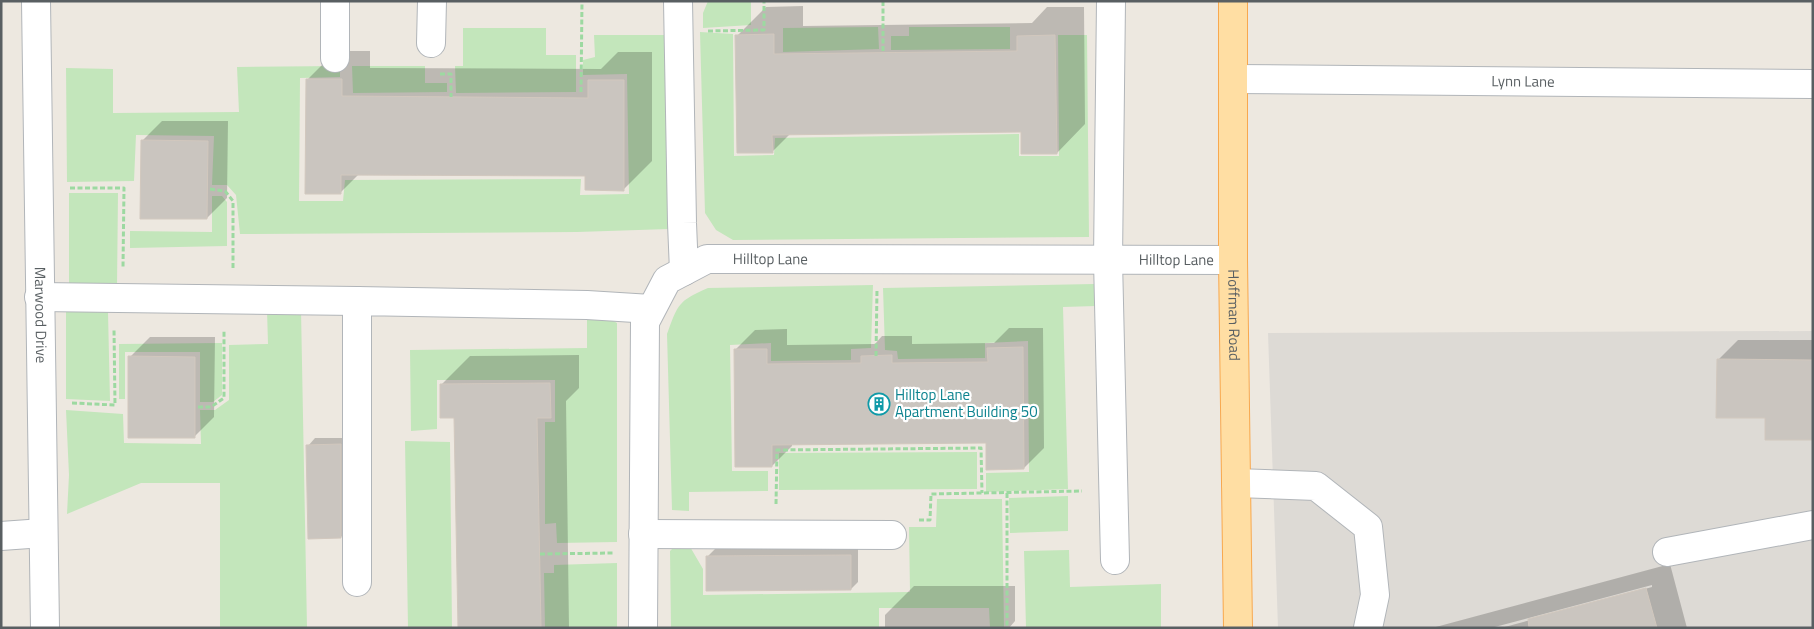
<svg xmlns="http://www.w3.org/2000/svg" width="1814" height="629" font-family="'Titillium Web',sans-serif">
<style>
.industrial{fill:#dddad5}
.green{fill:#c3e6bb}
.shadow{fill:#0003}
.building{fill:#cac5bf;stroke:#d2c8be}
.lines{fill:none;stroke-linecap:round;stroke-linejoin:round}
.minor-casing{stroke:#b1b5b9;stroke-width:30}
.major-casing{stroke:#f8a84e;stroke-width:30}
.path{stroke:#9dd9a1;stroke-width:3;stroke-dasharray:5 2.5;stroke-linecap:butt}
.minor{stroke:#fff;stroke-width:28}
.major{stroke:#ffdea3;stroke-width:28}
.labels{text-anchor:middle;stroke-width:4.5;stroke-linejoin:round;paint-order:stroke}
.street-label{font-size:15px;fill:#595f62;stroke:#fff}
.culture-label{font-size:15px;fill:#0d838f;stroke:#fff;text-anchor:start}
</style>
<rect width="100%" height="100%" fill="#ede8e0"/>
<path class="industrial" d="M1813 331V628H1278L1268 333Z"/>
<path class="green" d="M708 1H751V25L703 28V13Z
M878 27 879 49 783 52V28Z
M909 27H1010V49L891 50V36H909Z
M463 28H546V55H576V92L456 93 455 66H463Z
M700 32 733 34 734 156 774 155 775 138 1019 134V156H1059L1058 35H1087L1089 237 733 240 716 230 705 213Z
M594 35H666L669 229 577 232 240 234 236 195 227 185H212L214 136 136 135 134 181 67 182 66 68 113 69V113L239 112 237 67 340 66V77L300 78 299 201H343L345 180 581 179 580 195 629 194 627 74 583 75V60L595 57Z
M352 66H425V83H447V92L353 93Z
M69 193H118L117 287 69 288Z
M212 196H222L227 202V246L130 248V231L212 232Z
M1094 284 1096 306 1063 307 1068 489 986 492V473L1029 472 1028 341 985 343V358L898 359 897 351 885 350 883 288Z
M873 285 871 348 851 349V360L771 361V343L730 345 732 471H768V491L689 492V511L672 510 667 334C678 304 678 301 708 288Z
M66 309 108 312 110 401 66 399Z
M267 310H301L307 628H220V483H141L67 514 69 475 66 410 123 414 124 443 201 444 200 410H215L229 400V345L268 344Z
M600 314 617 323V542L557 543 556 523 545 524V422H555V380H437V429L411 431 410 350 587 348V318Z
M222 343V395L213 402H200V352H125V399H119V344Z
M405 441 450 442 452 628H408Z
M977 452V489L779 490V453Z
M1068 496V531L1010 533 1009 498Z
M937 499H1002L1004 628H990L989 608H879V628H671L670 551 677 544 689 545 703 569V595L910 592 909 527H936Z
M1069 550 1070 587 1161 584V628H1026L1024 551Z
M617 563V628H545L544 573H554V565Z"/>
<path class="shadow" d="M803 6V26L1032 23 1047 7H1084L1085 124 1057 153 1022 131 790 134 772 152 737 36 766 7Z
M336 51H370V68L601 69 618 52H652V161L623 190 586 175 360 173 340 193 307 80Z
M162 121H228L227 198 207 218 142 141Z
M1009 328H1043L1044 448 1024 468 987 442 792 443V446L772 466 735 350 755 330 787 329V345L875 344 882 336H912V344L994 343Z
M150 337H215L214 417 194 437 130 357Z
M1738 340H1813V439L1766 417 1718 360Z
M579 355V388L566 401 569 628H459L456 416 441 385 470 356Z
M315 438H348V530L341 537 308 446Z
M858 548V582L851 589 708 556 715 549Z
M1670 564 1687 628H1501L1652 587V585L1491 628H1432Z
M914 586H1015V621L1009 628H885V615Z"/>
<path class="building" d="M774 34V54L1017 51V36L1055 35 1057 154H1021V132L772 135 773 153H737L735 35Z
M306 79H342V96L588 98V80H624V191L585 190V176L341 175V194H305Z
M141 140 208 141 207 219H140Z
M1023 347 1024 469 986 470V443L772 445V467H735L734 349H767V364L861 363V356L892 355V363L988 362 987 348Z
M128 356 195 357V438H128Z
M1717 359 1813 360V440H1765V418H1716Z
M550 383 551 418H537L541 628H458L454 418H440V384Z
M341 444V538L308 539 306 445Z
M851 555V590L706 591V556Z
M1646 588 1657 628H1529L1528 619Z"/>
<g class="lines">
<g class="minor-casing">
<g id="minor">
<path id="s1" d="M36 1 45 628"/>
<path d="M335 1V58"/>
<path d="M678 1 682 223 684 271"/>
<path d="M1111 1 1108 260 1115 560"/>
<path d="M431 43 432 1"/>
<path id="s2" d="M1233 79 1813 84"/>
<path d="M39 297 357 301"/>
<path d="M1236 483 1316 486 1368 527 1375 595 1368 628"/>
<path d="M643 534 892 535"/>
<path d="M1 536 43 533"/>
<path d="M1667 552 1813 525"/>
<path d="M357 582V301L587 305 651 309"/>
<path id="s3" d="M643 628 645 322 667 280 707 259 1233 260"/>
</g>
</g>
<g class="major-casing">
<g id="major">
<path id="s4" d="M1233 1V260L1238 628"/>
</g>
</g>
<path class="path" d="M883 1V53
M708 31 764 30V1
M440 74H451V97
M581 92 582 1
M70 188H124L123 267
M210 189 225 191 233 201V270
M876 356 877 289
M72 403 115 405 114 329
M198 407H211L224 398V331
M1007 493V628
M776 504 777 450 981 448 982 493
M919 520H930L931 494 1082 491
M540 554 613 553"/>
<use href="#minor" class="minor"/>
<use href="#major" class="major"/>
</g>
<defs>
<g id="building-ring" transform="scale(1.125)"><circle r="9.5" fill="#fff" stroke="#0f9aa8" stroke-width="1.5"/><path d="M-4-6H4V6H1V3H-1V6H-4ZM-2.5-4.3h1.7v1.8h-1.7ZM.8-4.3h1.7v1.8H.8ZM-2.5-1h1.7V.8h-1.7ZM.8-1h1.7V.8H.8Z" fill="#0f9aa8"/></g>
</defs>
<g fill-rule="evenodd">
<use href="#building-ring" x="879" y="404"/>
</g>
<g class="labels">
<g class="street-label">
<text dy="5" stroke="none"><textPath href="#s2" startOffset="290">Lynn Lane</textPath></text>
<text dy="5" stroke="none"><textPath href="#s3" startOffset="462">Hilltop Lane</textPath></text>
<text dy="5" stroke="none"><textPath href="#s3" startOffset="868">Hilltop Lane</textPath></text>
<text dy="5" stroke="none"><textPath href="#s1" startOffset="314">Marwood Drive</textPath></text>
<text dy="5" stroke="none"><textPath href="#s4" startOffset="314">Hoffman Road</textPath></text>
</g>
<g class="culture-label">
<text x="895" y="400">Hilltop Lane<tspan x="895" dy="17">Apartment Building 50</tspan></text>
</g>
</g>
<rect width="1814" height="629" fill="none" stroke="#595f62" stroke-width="5"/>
</svg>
